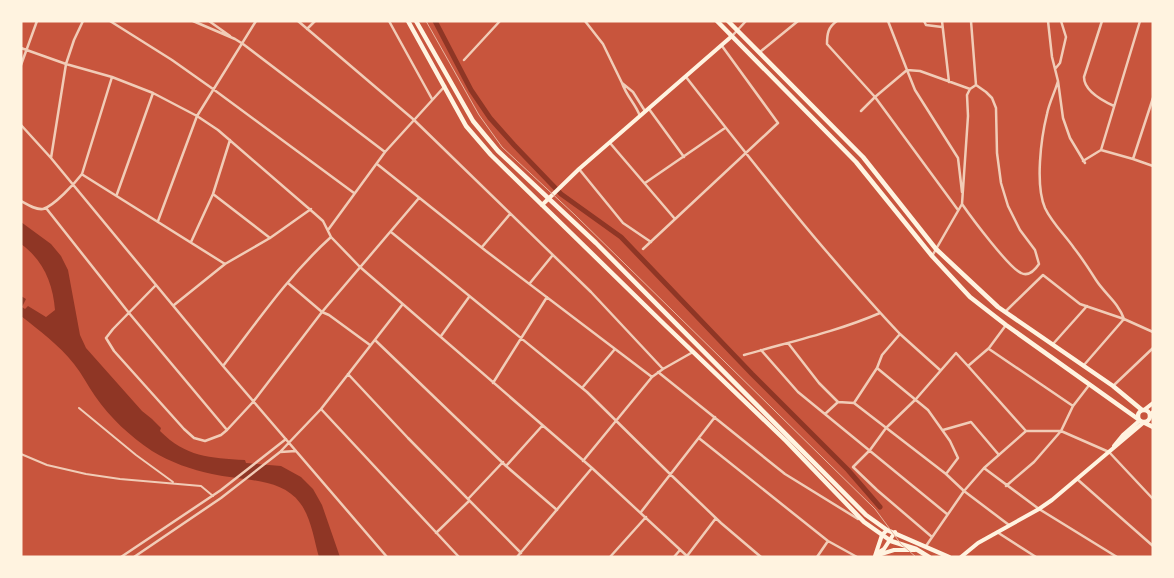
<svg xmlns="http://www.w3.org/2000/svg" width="1174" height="578" font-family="Roboto,sans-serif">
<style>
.water{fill:#8f3625}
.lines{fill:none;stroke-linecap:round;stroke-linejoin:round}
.canal{stroke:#8f3625;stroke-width:5}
.pedestrian{stroke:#f1ccb7;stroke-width:2}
.minor{stroke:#f1ccb7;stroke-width:2.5}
.secondary{stroke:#fff3e0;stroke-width:4}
.primary{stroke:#fff3e0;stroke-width:4.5}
.tram{stroke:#e9b49f;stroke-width:1}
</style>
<rect width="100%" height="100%" fill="#c8553d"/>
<path class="water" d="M21 222 51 244 61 256 68 270 80 335 86 348 142 411 152 419 161 428 160 431C186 457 209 458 245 460L246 463 281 466 301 477 313 489 322 505 340 557H319C314 540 311 517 300 503 281 477 241 481 212 474 192 470 170 462 152 451 130 436 110 418 95 396 88 386 82 374 74 364 59 345 40 331 21 316V296L26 299 22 307 25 309 28 306 46 317 55 310C53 283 43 260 21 244Z"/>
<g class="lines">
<path class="canal" d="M435 21 471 90 490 118 514 145 561 194 621 237 752 374 848 470 880 507"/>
<path class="pedestrian" d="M79 408 136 455 173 482
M21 454 47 465 86 474 120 479 201 486 213 496"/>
<path class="minor" d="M110 21 172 60 213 89 354 193
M193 21 235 39 243 44 385 152
M209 21 230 36
M298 21 413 119 591 292 663 369
M389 21 432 99
M585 21 603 44 622 83
M837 21C828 27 827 34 827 44L875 97 861 111
M888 21 907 70 920 71 970 89
M924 21 926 25 942 27
M942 21 949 82
M971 21 976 85
M1048 21 1052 57 1058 81 1063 118 1070 138 1085 163
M1102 21 1084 77C1084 91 1103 101 1114 106
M307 29 315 21
M732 36 746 21
M21 48 66 64 112 77 153 93 197 116 218 130 314 213 323 221 331 237 360 267 592 468 688 557
M760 52 798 21
M464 60 500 21
M21 65 37 21
M1055 69 1060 63 1066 37 1061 21
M686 77C732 136 778 195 827 252 851 280 875 308 900 334L882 355 877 368 854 403
M1058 81C1055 92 1049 103 1047 114 1041 138 1035 185 1045 208 1052 223 1065 235 1074 248 1082 258 1089 269 1096 280 1105 294 1118 302 1124 319L1084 365
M1153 98 1133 159 1153 166
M649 109 684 157
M640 116C635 103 627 97 622 83L633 92 645 111
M21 125 51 158 223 366 387 557
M610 143 675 219
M51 158 66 64 74 40 83 21
M1133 159 1101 150 1140 21
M1083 161 1101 150
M377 164 486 251 652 377
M579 169 623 223 651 242
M83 175 225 264
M645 183 725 128
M117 194 153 93
M213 194 270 238
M21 201C28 205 36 210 43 209 54 206 75 183 82 174L112 77
M46 208 129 313 227 430
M958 210 875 97 907 70 915 90 958 158 962 192
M158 221 197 116 256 21
M328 230 385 152 445 86
M391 232 587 392 670 474 721 523 761 557
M191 242 213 194 230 140
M482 247 510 214
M643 249 778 123 722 46
M932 256 962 204C971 217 1009 268 1021 273 1029 277 1035 270 1039 264L1035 250 1020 230 1008 206 1001 183 997 153 996 108 992 98 986 92 976 85 970 89 967 95 968 116 962 204
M288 283 322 312 329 315 370 345
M530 283 552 256
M156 285 113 329 106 338 114 351 184 429 194 438 205 441 221 435 227 430 253 402 322 312 419 198
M174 305 225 264 270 238 311 209
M1006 311 1043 275 1080 304 1124 319 1153 332
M1006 325 989 348 968 366 1026 431
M900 334 940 370
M441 336 469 297
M375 340 506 466 557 510
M788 343 819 383 838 402 854 403 946 474 964 491 1009 525
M1053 344 1087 306
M989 349 1073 406
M761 350 798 392 947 514
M744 355C789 342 836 332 880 313
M223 366C257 322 289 275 331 237
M877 368 928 410 950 441 958 458 946 474
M658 372 785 474 858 519
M348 374 408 438 521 553
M493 383 547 297
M1113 386 1153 348
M582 388 615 349
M321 409 459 557
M825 414 838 402
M943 430 971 422 999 455
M1026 431H1061L1109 452 1153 499
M700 439 828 541 857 557
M280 452 321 409 402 305
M583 461 652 377 663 369 693 352
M506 466 542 426
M984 468 1039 509 1117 557
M1077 479 1153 546
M1006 486 1034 462 1061 431 1073 406 1090 384
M468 499 503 462
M641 512 715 417
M997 532 1036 557
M436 533 469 501
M932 537 877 490 853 467 870 450 886 428 916 399 956 353 968 366
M926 546 964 491 984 468 1026 431
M687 556 716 518
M121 557 221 490 286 439
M134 557 221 498 280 452 296 451
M517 557 592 468
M610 557 646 517
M674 557 680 550
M817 557 828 541"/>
<path class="secondary" d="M542 205 579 169 732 36
M1144 410 1153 403
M1150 415 1153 412
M1114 446 1123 435 1139 421
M878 553 884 549 895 532
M875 556 894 550H915
M875 556 882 535 887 530
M961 557 978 543 1039 509 1052 500 1143 423"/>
<path class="primary" d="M408 21 466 126 491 155 665 325 786 441 864 522 891 541 916 549 929 557
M416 21 473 121 498 151 596 243 866 515 887 530 949 557
M717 21 856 162 932 256 970 297 1006 325 1138 419
M728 21 863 157 936 249 998 307 1113 386 1142 410
M1138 416a6 6 0 1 1 12 0a6 6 0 1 1-12 0Z
M1145 423 1153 427"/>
<path class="tram" d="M426 21 479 115 502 147 575 215 875 509 901 544 916 557"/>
</g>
<rect width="1174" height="578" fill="none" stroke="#fff3e0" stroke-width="45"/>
</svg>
